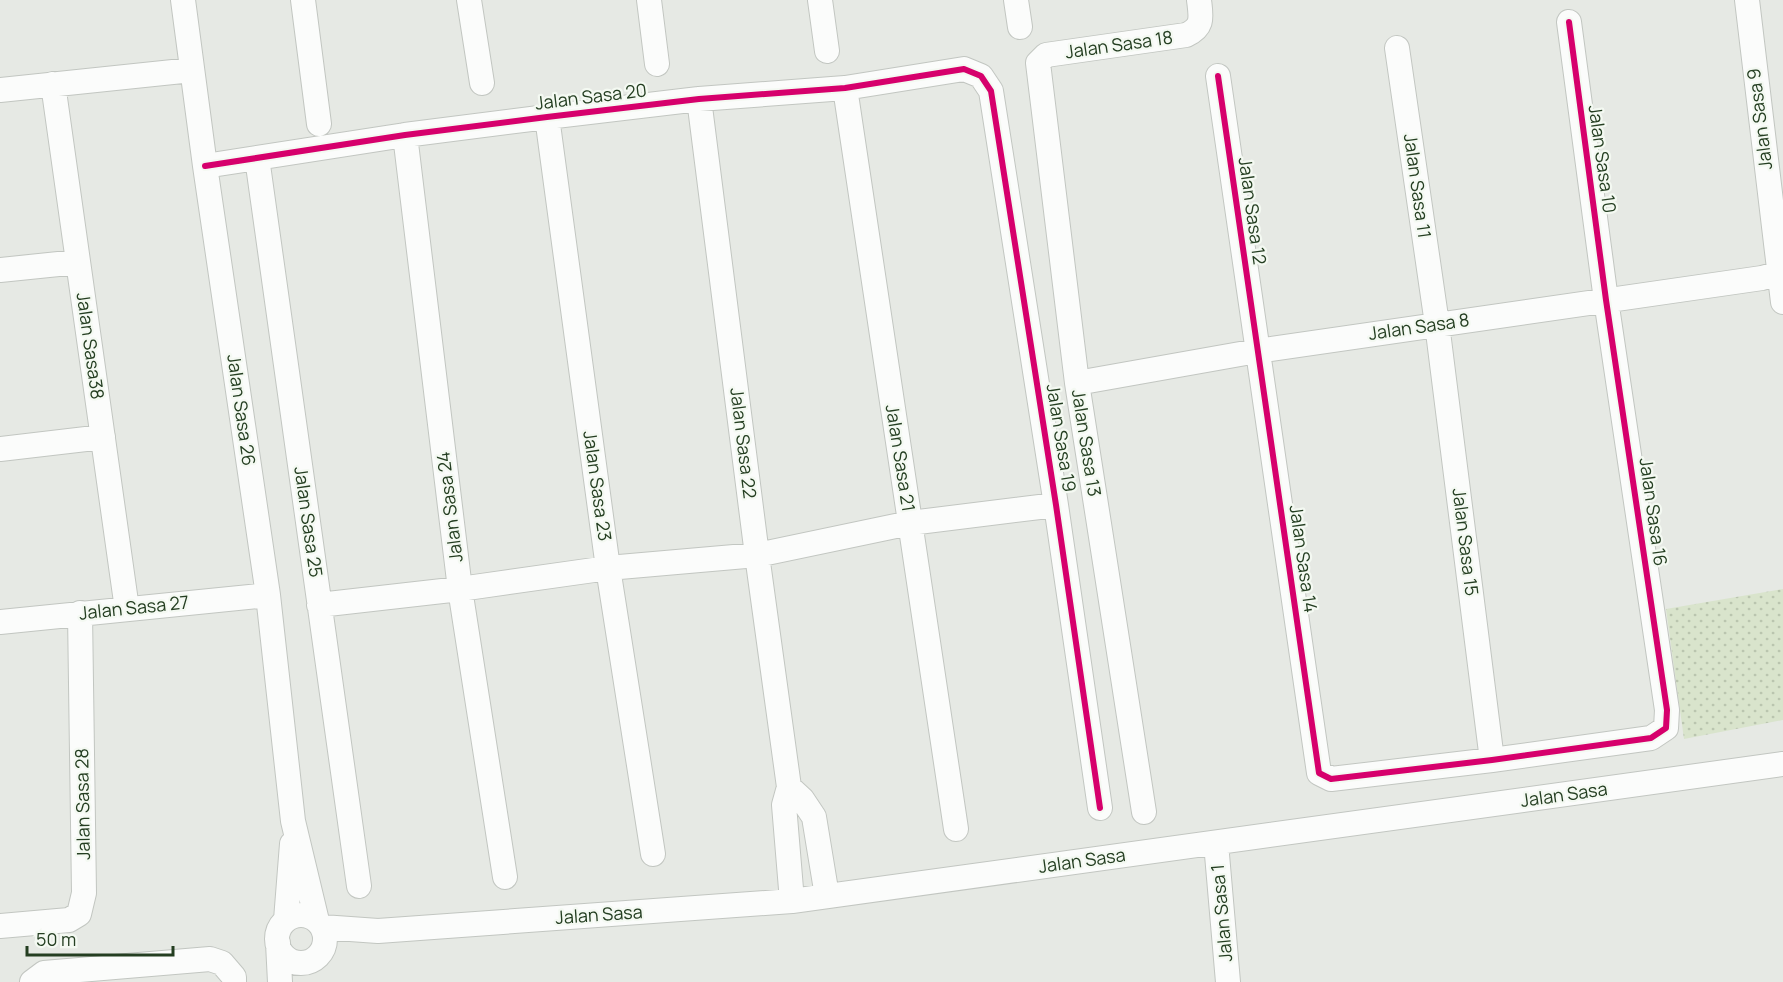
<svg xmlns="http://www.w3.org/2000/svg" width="1783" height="982" font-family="Manrope,sans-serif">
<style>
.park{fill:url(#park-dots)}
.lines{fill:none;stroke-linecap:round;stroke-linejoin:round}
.minor-casing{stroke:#c2c6c1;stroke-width:26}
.minor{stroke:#fbfcfb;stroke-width:24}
.cycleway-casing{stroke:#f4f9f2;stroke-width:10}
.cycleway{stroke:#d6006c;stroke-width:6}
.labels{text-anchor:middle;stroke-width:4.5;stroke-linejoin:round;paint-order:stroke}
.street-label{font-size:18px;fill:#243e21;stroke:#f4f9f2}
</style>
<defs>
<pattern id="park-dots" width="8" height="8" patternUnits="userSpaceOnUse" patternTransform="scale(1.5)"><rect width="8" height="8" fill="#d9e4cc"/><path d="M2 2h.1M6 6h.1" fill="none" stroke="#bac5af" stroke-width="1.8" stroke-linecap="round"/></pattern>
</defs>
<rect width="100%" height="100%" fill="#e6e9e4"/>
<path class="park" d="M1783 589V720L1684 739 1666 609Z"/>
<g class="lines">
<g class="minor-casing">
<path id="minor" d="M183 0 205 166 268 595 293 821 317 921
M303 0 319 124
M469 0 482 83
M649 0 657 64
M820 0 827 51
M1016 0 1020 27
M1747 0 1783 302
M1397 48 1437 324 1492 760
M1218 76 1319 773 1331 779 1492 760 1651 738 1666 728 1667 710 1606 300 1569 22
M53 84 127 609
M845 88 956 829
M0 90 192 70
M699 99 757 555 789 787 784 805 792 901
M547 117 608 568 653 854
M405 135 460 589 505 877
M257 158 359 886
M205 166 405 135 547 117 699 99 845 88 964 69 981 76 991 91 1056 505 1100 808
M0 270 78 262
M1077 383 1257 351 1762 278 1783 272
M0 449 103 437
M319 605 460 589 608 568 757 555 910 523 1056 505
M0 622 268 595
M789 787 802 799 814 817 827 896
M1144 812 1077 383 1038 63 1046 55 1186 35C1204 27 1201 17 1199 0
M1216 843 1228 982
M277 939a24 24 0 1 1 48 0a24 24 0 1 1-48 0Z
M286 920 292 844
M0 926 69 920 79 914 84 893 80 613
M322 927 378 931 792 901 1783 764
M278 943 280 982
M32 982 44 973 210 959 222 963 234 977V982"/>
</g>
<use href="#minor" class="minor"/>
<g class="cycleway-casing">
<path id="cycleway" d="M1218 76 1319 773 1331 779 1492 760 1651 738 1666 728 1667 710 1606 300 1569 22
M205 166 405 135 547 117 699 99 845 88 964 69 981 76 991 91 1056 505 1100 808"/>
</g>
<use href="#cycleway" class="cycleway"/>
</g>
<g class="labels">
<g class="street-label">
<text transform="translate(1119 45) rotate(-8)" y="6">Jalan Sasa 18</text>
<text transform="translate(591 97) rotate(-7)" y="6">Jalan Sasa 20</text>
<text transform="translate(1760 119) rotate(-97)" y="6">Jalan Sasa 9</text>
<text transform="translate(1602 159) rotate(82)" y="6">Jalan Sasa 10</text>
<text transform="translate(1417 186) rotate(82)" y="6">Jalan Sasa 11</text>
<text transform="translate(1252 211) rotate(82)" y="6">Jalan Sasa 12</text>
<text transform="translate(1419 327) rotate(-8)" y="6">Jalan Sasa 8</text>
<text transform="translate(90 346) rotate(82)" y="6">Jalan Sasa38</text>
<text transform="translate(241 410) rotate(82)" y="6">Jalan Sasa 26</text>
<text transform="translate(1061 438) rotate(81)" y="6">Jalan Sasa 19</text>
<text transform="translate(743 443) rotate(83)" y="6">Jalan Sasa 22</text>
<text transform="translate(1086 443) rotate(81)" y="6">Jalan Sasa 13</text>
<text transform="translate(900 458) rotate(81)" y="6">Jalan Sasa 21</text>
<text transform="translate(597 486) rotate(82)" y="6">Jalan Sasa 23</text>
<text transform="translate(450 507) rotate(-97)" y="6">Jalan Sasa 24</text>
<text transform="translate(1653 512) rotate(82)" y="6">Jalan Sasa 16</text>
<text transform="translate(308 522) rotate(82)" y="6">Jalan Sasa 25</text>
<text transform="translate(1465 542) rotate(83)" y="6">Jalan Sasa 15</text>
<text transform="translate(1303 559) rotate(82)" y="6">Jalan Sasa 14</text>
<text transform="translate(134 608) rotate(-6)" y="6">Jalan Sasa 27</text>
<text transform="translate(1564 795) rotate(-8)" y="6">Jalan Sasa</text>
<text transform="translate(83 804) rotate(-91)" y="6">Jalan Sasa 28</text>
<text transform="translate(1082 861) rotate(-8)" y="6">Jalan Sasa</text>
<text transform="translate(1222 913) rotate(-95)" y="6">Jalan Sasa 1</text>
<text transform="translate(599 915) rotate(-4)" y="6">Jalan Sasa</text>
</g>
</g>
<path d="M27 946v9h146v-9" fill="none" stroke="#243e21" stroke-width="3"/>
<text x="36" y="946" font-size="18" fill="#243e21" stroke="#f4f9f2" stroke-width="4.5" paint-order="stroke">50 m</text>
</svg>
